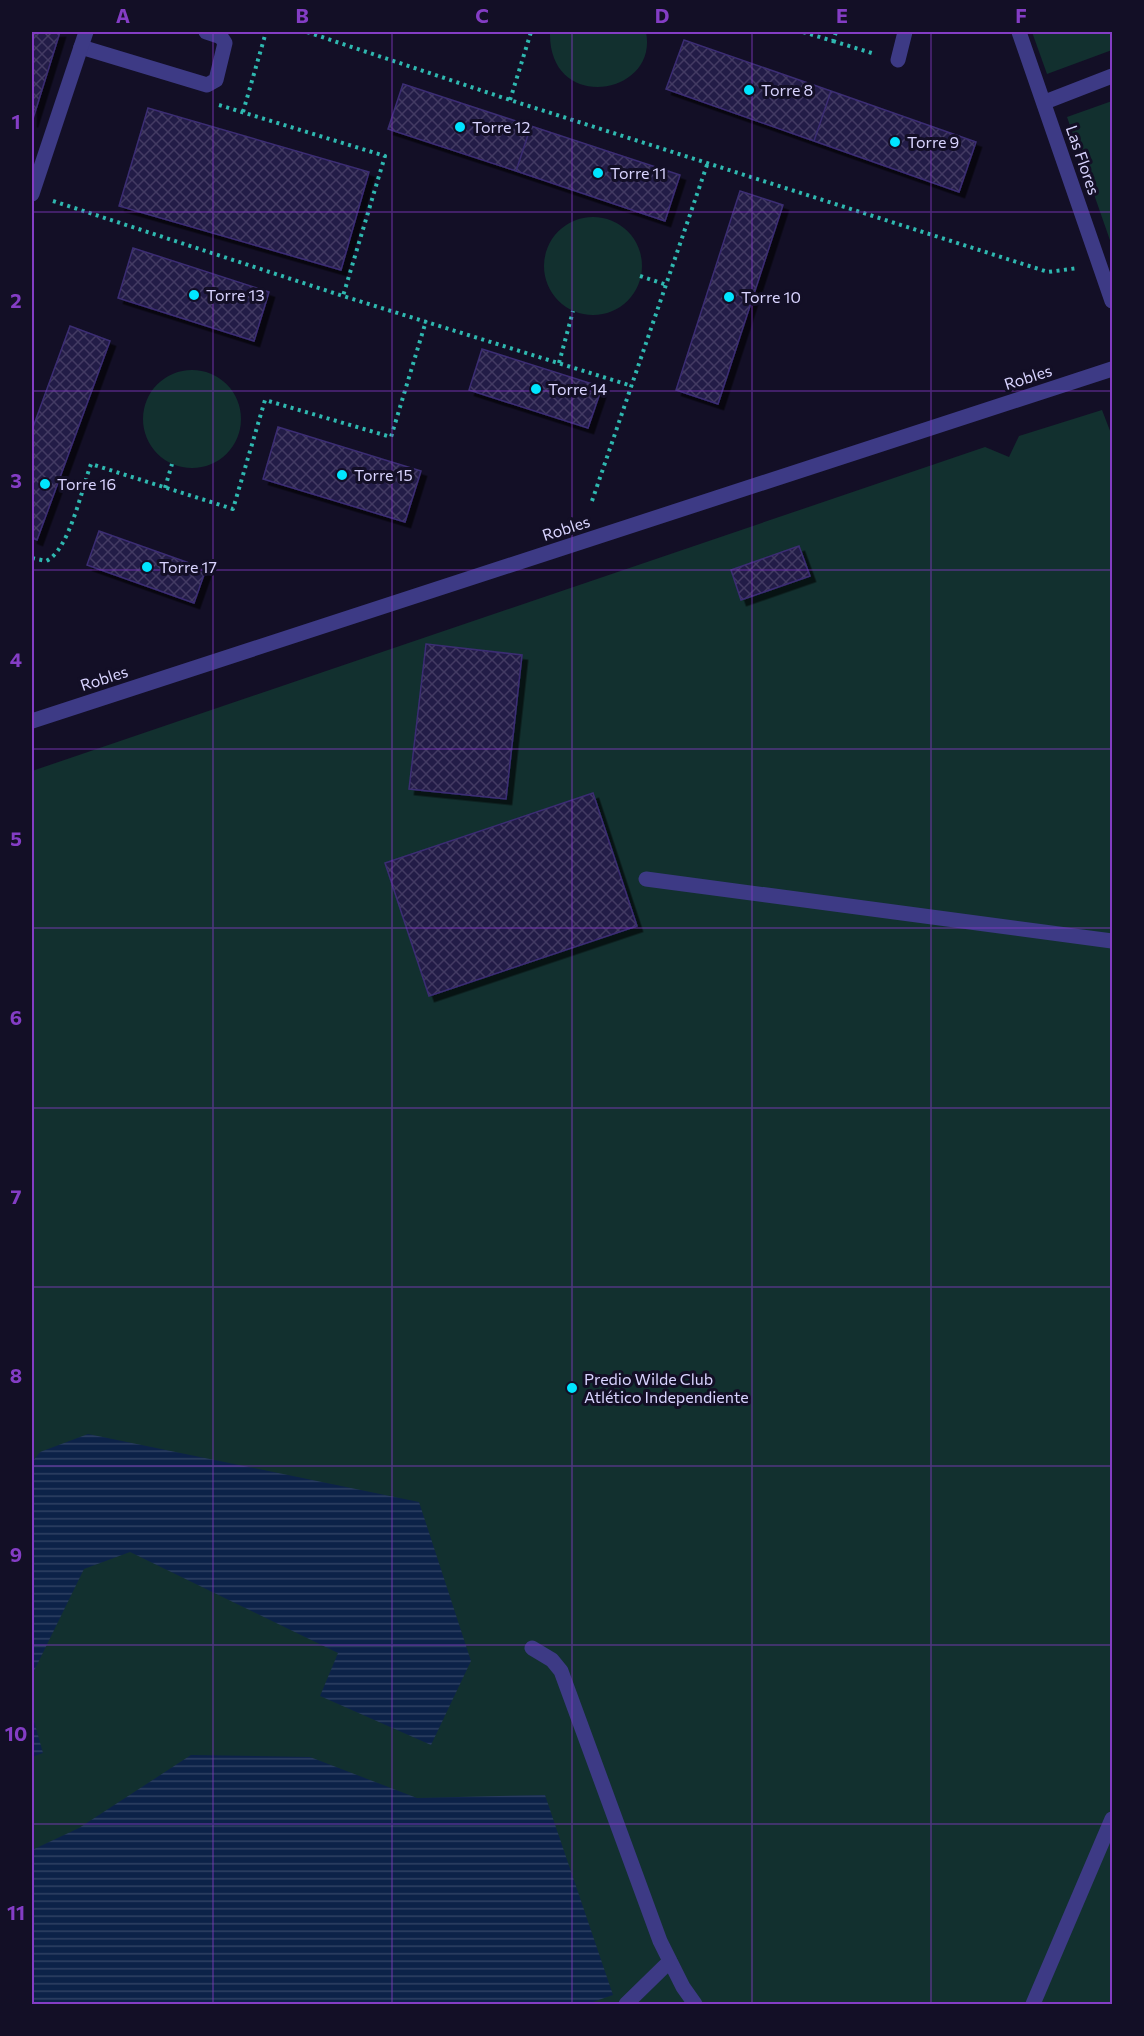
<svg xmlns="http://www.w3.org/2000/svg" width="1144" height="2036" font-family="Commissioner,sans-serif">
<style>
.park{fill:#12302f}
.water{fill:url(#water-rules)}
.building{fill:url(#building-cross-hatch);stroke:#3b2d73;stroke-width:1.5;filter:url(#shadow)}
.lines{fill:none;stroke-linecap:round;stroke-linejoin:round}
.path{stroke:#2fb8b0;stroke-width:4;stroke-dasharray:3 4.5;stroke-linecap:butt}
.service{stroke:#3d3a85;stroke-width:15}
.minor{stroke:#3d3a85;stroke-width:15}
.tertiary{stroke:#3d3a85;stroke-width:15}
.grid{fill:none;stroke:#843dc5;stroke-width:1.5;stroke-opacity:0.55}
.poi-dot{fill:#00e5ff;stroke:#130f26;stroke-width:2}
.labels{text-anchor:middle;stroke-width:6;stroke-linejoin:round;paint-order:stroke}
.poi-label{font-size:16px;fill:#d9d4ff;stroke:#130f26;text-anchor:start}
.street-label{font-size:16px;fill:#d9d4ff;stroke:#130f26}
.neatline{fill:none;stroke:#843dc5;stroke-width:2}
.grid-label{font-size:20px;text-anchor:middle;font-weight:bold;fill:#843dc5}
</style>
<defs>
<pattern id="water-rules" width="6" height="5" patternUnits="userSpaceOnUse" patternTransform="scale(1.5)"><rect width="6" height="5" fill="#0c2248"/><path d="M0 2.5h6" fill="none" stroke="#2f4163"/></pattern>
<pattern id="building-cross-hatch" width="8" height="8" patternUnits="userSpaceOnUse" patternTransform="scale(1.5)"><rect width="8" height="8" fill="#241b47"/><path d="M0 0l8 8M0 8l8-8" fill="none" stroke="#433b63"/></pattern>
<filter id="shadow"><feDropShadow dx="5.5" dy="5.5" stdDeviation="0" flood-color="#0009"/></filter>
</defs>
<rect width="100%" height="100%" fill="#130f26"/>
<path class="park" d="M550 32H646C659 96 548 114 550 32Z
M1032 32H1112V50L1047 74Z
M1112 101V246L1067 117Z
M544 266a49 49 0 1 1 98 0a49 49 0 1 1-98 0Z
M143 419a49 49 0 1 1 98 0a49 49 0 1 1-98 0Z
M1102 410 1112 436V2004H32V771L985 447 1009 457 1019 436Z"/>
<path class="water" d="M88 1434 419 1502 471 1661 431 1745 320 1696 338 1653 130 1552 84 1569 32 1675V1462L40 1452Z
M32 1714 43 1753 32 1757Z
M191 1755 310 1757 417 1798 545 1795 613 1995 587 2004H32V1850L79 1828Z"/>
<path class="building" d="M32 32H60L32 122Z
M684 40 831 91 814 141 666 89Z
M403 84 531 126 516 171 388 129Z
M831 91 976 142 959 192 814 141Z
M148 108 369 172 341 270 119 206Z
M531 126 680 175 665 221 516 171Z
M740 191 783 205 718 404 676 390Z
M133 248 269 292 254 341 118 298Z
M70 326 110 341 37 540 32 538V430Z
M482 349 602 387 588 428 469 390Z
M278 427 421 471 405 522 263 479Z
M99 531 206 569 194 603 87 565Z
M799 546 810 576 741 600 731 570Z
M426 644 522 655 506 799 409 789Z
M593 793 637 926 429 996 385 863Z"/>
<g class="lines">
<path class="path" d="M307 32 510 100 1048 272 1078 268
M803 32 833 41 836 32
M833 41 875 54
M510 100 531 32
M219 105 385 156 343 296
M243 112 266 32
M53 201 343 296 632 386
M640 276 667 285
M559 363 573 311
M165 488 172 464
M592 501 708 162
M32 558 46 561C69 551 82 488 91 464L233 509 265 400 391 437 426 321"/>
<path class="service" d="M81 47 207 85 216 80 225 43 221 37 206 32
M898 60 905 32
M646 879 1112 941
M532 1648 552 1660 561 1671 660 1941 683 1987 695 2004
M626 2004 670 1961
M1033 2004 1112 1819"/>
<path class="minor" d="M1045 102 1112 76
M32 194 86 32
M32 721 1112 369"/>
<path class="tertiary" d="M1019 32 1112 301"/>
</g>
<path class="grid" d="M213 32V2004M392 32V2004M572 32V2004M752 32V2004M931 32V2004M32 212H1112M32 391H1112M32 570H1112M32 749H1112M32 928H1112M32 1108H1112M32 1287H1112M32 1466H1112M32 1645H1112M32 1824H1112"/>
<g class="poi-dot">
<circle cx="749" cy="90" r="6"/>
<circle cx="460" cy="127" r="6"/>
<circle cx="895" cy="142" r="6"/>
<circle cx="598" cy="173" r="6"/>
<circle cx="194" cy="295" r="6"/>
<circle cx="729" cy="297" r="6"/>
<circle cx="536" cy="389" r="6"/>
<circle cx="342" cy="475" r="6"/>
<circle cx="45" cy="484" r="6"/>
<circle cx="147" cy="567" r="6"/>
<circle cx="572" cy="1388" r="6"/>
</g>
<g class="labels">
<g class="poi-label">
<text x="761" y="96">Torre 8</text>
<text x="472" y="133">Torre 12</text>
<text x="907" y="148">Torre 9</text>
<text x="610" y="179">Torre 11</text>
<text x="206" y="301">Torre 13</text>
<text x="741" y="303">Torre 10</text>
<text x="548" y="395">Torre 14</text>
<text x="354" y="481">Torre 15</text>
<text x="57" y="490">Torre 16</text>
<text x="159" y="573">Torre 17</text>
<text x="584" y="1385">Predio Wilde Club<tspan x="584" dy="18">Atlético Independiente</tspan></text>
</g>
<g class="street-label">
<text transform="translate(1083 160) rotate(71)" y="6">Las Flores</text>
<text transform="translate(1028 377) rotate(-18)" y="6">Robles</text>
<text transform="translate(566 528) rotate(-18)" y="6">Robles</text>
<text transform="translate(104 678) rotate(-18)" y="6">Robles</text>
</g>
</g>
<rect width="1144" height="2036" fill="none" stroke="#130f26" stroke-width="66"/>
<rect x="33" y="33" width="1078" height="1970" class="neatline"/>
<g class="grid-label">
<text x="123" y="23">A</text>
<text x="302" y="23">B</text>
<text x="482" y="23">C</text>
<text x="662" y="23">D</text>
<text x="842" y="23">E</text>
<text x="1021" y="23">F</text>
<text x="16" y="129">1</text>
<text x="16" y="308">2</text>
<text x="16" y="488">3</text>
<text x="16" y="667">4</text>
<text x="16" y="846">5</text>
<text x="16" y="1025">6</text>
<text x="16" y="1204">7</text>
<text x="16" y="1383">8</text>
<text x="16" y="1562">9</text>
<text x="16" y="1741">10</text>
<text x="16" y="1920">11</text>
</g>
</svg>
